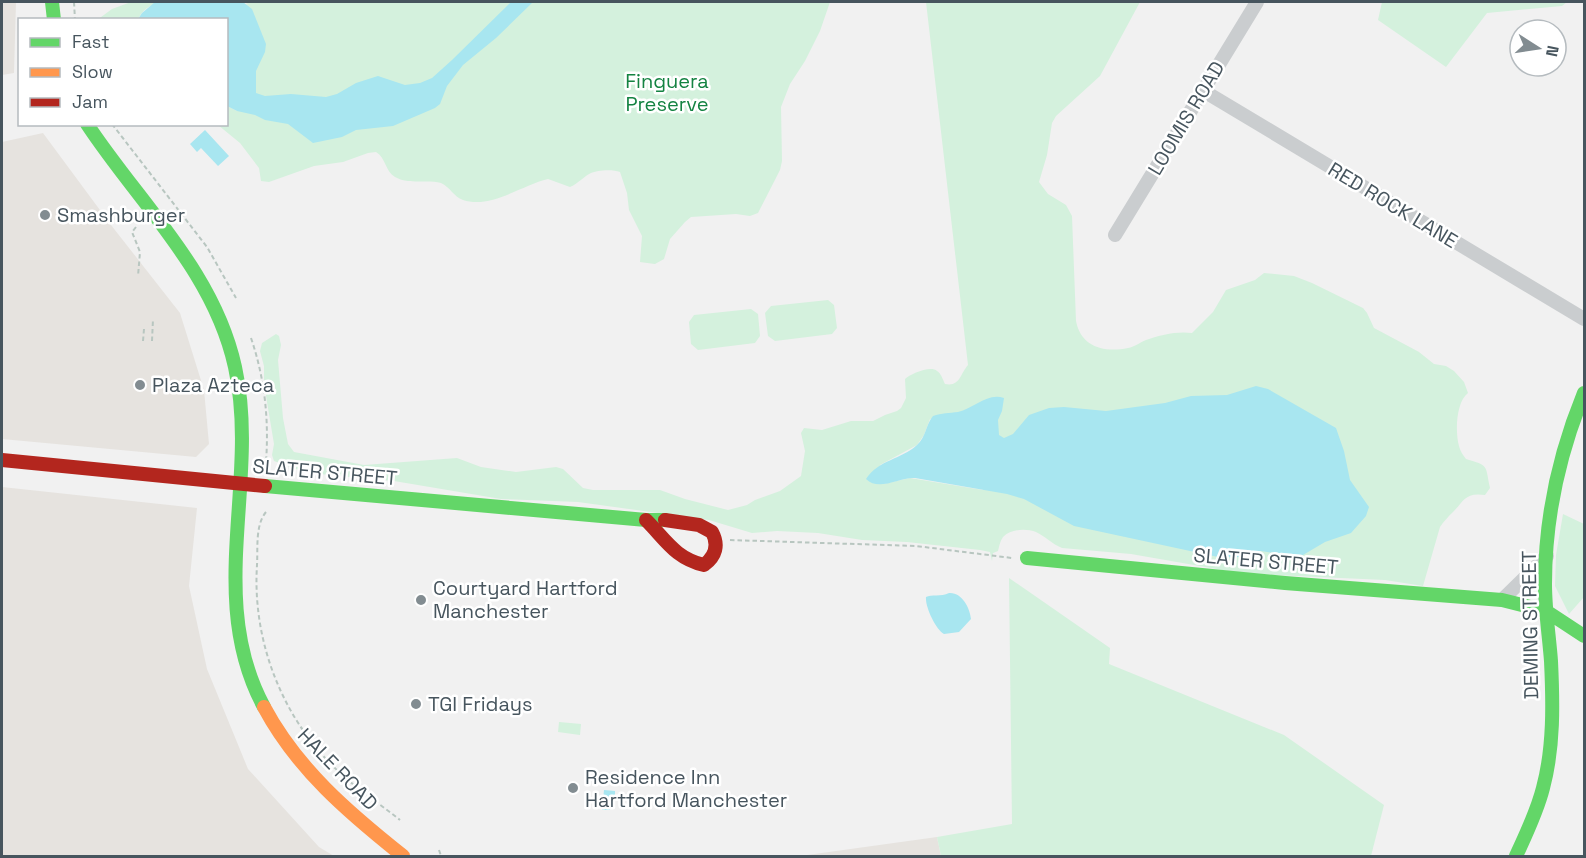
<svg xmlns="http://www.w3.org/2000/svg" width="1586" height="858" font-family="'Space Grotesk',sans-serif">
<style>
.commercial{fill:#e6e3df}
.green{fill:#d4f1dd;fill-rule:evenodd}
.water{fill:#a8e6f0}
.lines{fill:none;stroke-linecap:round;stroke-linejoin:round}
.path{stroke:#b8c6c0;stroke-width:2;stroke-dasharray:4.5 3;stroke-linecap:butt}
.street{stroke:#cacdcf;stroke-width:14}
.fast{stroke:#63d668;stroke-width:14}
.slow{stroke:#ff974d;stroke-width:14}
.jam{stroke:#b3261e;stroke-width:14}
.poi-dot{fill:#828c91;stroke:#fff;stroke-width:2}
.labels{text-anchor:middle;stroke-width:5;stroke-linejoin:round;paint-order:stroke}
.park-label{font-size:20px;fill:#148342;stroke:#fff}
.street-label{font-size:20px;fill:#47555e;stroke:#fff}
.poi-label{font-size:20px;fill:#47555e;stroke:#fff;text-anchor:start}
</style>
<rect width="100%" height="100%" fill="#f1f1f1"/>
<path class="commercial" d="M2 2H16L14 73 2 75Z
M43 133 111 225 180 313 204 390 209 444 196 457 2 439V142Z
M2 487 197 508 189 586 207 669 248 769 319 847 334 856H2Z
M937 837 941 856H800Z"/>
<path class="green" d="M131 2H169C155 2 145 6 138 19L97 20 112 9Z
M243 2H830L820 31 805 61 790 84 781 107 782 161 780 170 758 213 750 216 736 214 691 217 685 222 670 239 664 259 655 264 640 262 642 236 629 210 627 193 620 172C613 169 597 170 591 173 583 177 579 183 570 187L548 179C522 185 491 209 463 200 454 197 450 187 441 183 428 179 409 185 395 177 385 171 386 158 376 152L368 153 343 162 314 166 269 182 261 181 259 168 240 143 218 125 226 124 227 106 237 111 226 20H178L248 4Z
M926 2H1140L1100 76 1056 116 1052 123 1047 155 1039 182 1048 194 1066 205 1072 216 1076 321C1081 347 1104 353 1128 348 1135 347 1140 342 1146 340 1161 335 1176 331 1192 333L1213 312 1226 290 1255 280 1264 273 1294 276 1312 283 1363 308 1367 313 1374 328 1419 352 1434 364 1446 366 1454 371 1464 382 1468 393C1456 402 1455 432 1459 446 1460 451 1463 455 1466 459 1489 466 1485 464 1490 488L1485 495C1465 492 1464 501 1453 512 1448 517 1444 521 1440 527L1423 586 1385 580 1274 575 1234 572 1131 554 1062 548C1052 544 1045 536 1036 532 1026 528 1011 529 1003 537 1000 541 999 547 998 551L993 553 992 561 990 552 980 550 907 542 862 540 818 533 777 531 752 533 709 520 578 502 501 499 394 481 327 475 296 469 274 461 272 455 274 444 264 384V366L260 351 262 343 276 334 279 336 281 345 278 360 283 418 288 444 294 452 364 465 457 458 481 467 516 472 556 467 563 469 583 488 593 490H660L685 499 728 510 747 505 755 500 780 491 801 476 805 451 801 433 804 428 822 430 851 421H873L885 415 897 411 901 408 906 398 905 379C910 374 931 365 937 371 941 373 943 380 945 384 960 387 960 374 968 365ZM958 412 983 490 910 478 883 484 880 465 917 445 924 435 930 419Z
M1382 2H1567L1562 6 1487 13 1446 67 1378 20Z
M828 300 834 305 837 328 832 334 775 341 768 336 765 313 771 306Z
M751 309 758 314 760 336 755 343 698 350 691 344 689 322 694 315Z
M1563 514 1584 524V597L1569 614 1555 586 1556 555Z
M1009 578 1110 648 1109 664 1284 735 1384 805 1371 856H941L937 837 1012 824Z
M559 722 581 724 580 735 558 732Z"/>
<path class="water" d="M155 2H243L252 9 266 44 265 52 256 71V93L265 96 291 94 326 97 337 94 356 83 378 76 405 85 420 83 432 78 452 60 511 2H533L496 38 463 65 447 86 440 104 435 108 393 126 356 130 342 137 313 143 288 124 265 120 255 115 237 111 227 106 226 20 138 19 142 13Z
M205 130 229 156 218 166 201 148 197 152 190 144Z
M1256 386 1268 389 1336 428 1344 451 1350 480 1369 507 1366 516 1351 533 1325 542 1303 555 1294 556 1261 551 1242 557H1218L1074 526 1024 499 1007 494 915 478C899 477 879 492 866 479 878 460 902 459 917 445 926 437 926 424 933 416 942 413 949 413 958 412 974 408 988 392 1004 398L1002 411 998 420 999 435 1004 438 1013 434 1029 415 1049 408 1064 407 1106 411 1165 403 1191 396 1227 395Z
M949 593C962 592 970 608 971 619L959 632 944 634C936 630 925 607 926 597 931 594 941 597 949 593Z
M604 790 615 791V795H612L610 810H602Z"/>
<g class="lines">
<path class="path" d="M74 2 75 20
M112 124 207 247 236 298
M136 227 132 232 140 252 138 276
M251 338C265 379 269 420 266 462
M143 341 144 329
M152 341 153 319
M266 512C255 525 258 549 257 565 252 642 283 720 339 772 358 790 380 804 400 820
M730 540 916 546 1012 558
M439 850 441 856"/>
<path class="street" d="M1202 90 1584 319
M1115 235 1257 2
M1502 600 1547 556"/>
<path class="fast" d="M52 2 54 20
M87 124C139 203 214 271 235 367 260 481 205 598 264 707
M265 486 646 520H665
M1027 558 1285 583 1502 600 1546 611 1584 636
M1516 856C1526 834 1537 812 1543 788 1554 747 1553 703 1551 661 1549 635 1545 610 1545 584 1545 518 1559 454 1584 393"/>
<path class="slow" d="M264 707C297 769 349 813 403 856"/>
<path class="jam" d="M2 460 265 486
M646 520C666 540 675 558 704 565 716 556 719 545 712 532L699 525 665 520"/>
</g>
<g class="poi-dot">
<circle cx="45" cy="215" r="6"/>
<circle cx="140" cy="385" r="6"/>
<circle cx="421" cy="600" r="6"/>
<circle cx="416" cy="704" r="6"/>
<circle cx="573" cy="788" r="6"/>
</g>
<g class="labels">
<g class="park-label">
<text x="667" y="88">Finguera<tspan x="667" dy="23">Preserve</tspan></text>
</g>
<g class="street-label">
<text transform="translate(1186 118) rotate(-59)" y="7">LOOMIS ROAD</text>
<text transform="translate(1393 205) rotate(31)" y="7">RED ROCK LANE</text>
<text transform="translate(325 472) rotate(5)" y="7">SLATER STREET</text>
<text transform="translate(1266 561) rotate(5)" y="7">SLATER STREET</text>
<text transform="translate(1530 625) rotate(-91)" y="7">DEMING STREET</text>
<text transform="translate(338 769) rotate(46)" y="7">HALE ROAD</text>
</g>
<g class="poi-label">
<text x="57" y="222">Smashburger</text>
<text x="152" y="392">Plaza Azteca</text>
<text x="433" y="595">Courtyard Hartford<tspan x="433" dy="23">Manchester</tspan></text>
<text x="428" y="711">TGI Fridays</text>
<text x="585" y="784">Residence Inn<tspan x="585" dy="23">Hartford Manchester</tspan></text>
</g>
</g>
<rect width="1586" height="858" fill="none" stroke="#47555e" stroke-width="6"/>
<rect x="18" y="18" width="210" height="108" fill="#ffffff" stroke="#b5bbbf" stroke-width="1.5"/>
<rect x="30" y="38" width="30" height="9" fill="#63d668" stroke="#b5bbbf" stroke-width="1.5"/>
<text x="72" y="48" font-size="18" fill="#47555e">Fast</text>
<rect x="30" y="68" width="30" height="9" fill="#ff974d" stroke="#b5bbbf" stroke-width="1.5"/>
<text x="72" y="78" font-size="18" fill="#47555e">Slow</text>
<rect x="30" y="98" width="30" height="9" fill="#b3261e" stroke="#b5bbbf" stroke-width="1.5"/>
<text x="72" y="108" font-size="18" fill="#47555e">Jam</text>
<g transform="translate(1538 48) rotate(102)"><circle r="28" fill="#ffffff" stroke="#b5bbbf" stroke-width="1.5"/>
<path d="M0-4.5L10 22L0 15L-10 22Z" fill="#828c91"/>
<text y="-9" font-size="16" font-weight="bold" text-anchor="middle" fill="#47555e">N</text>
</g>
</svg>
